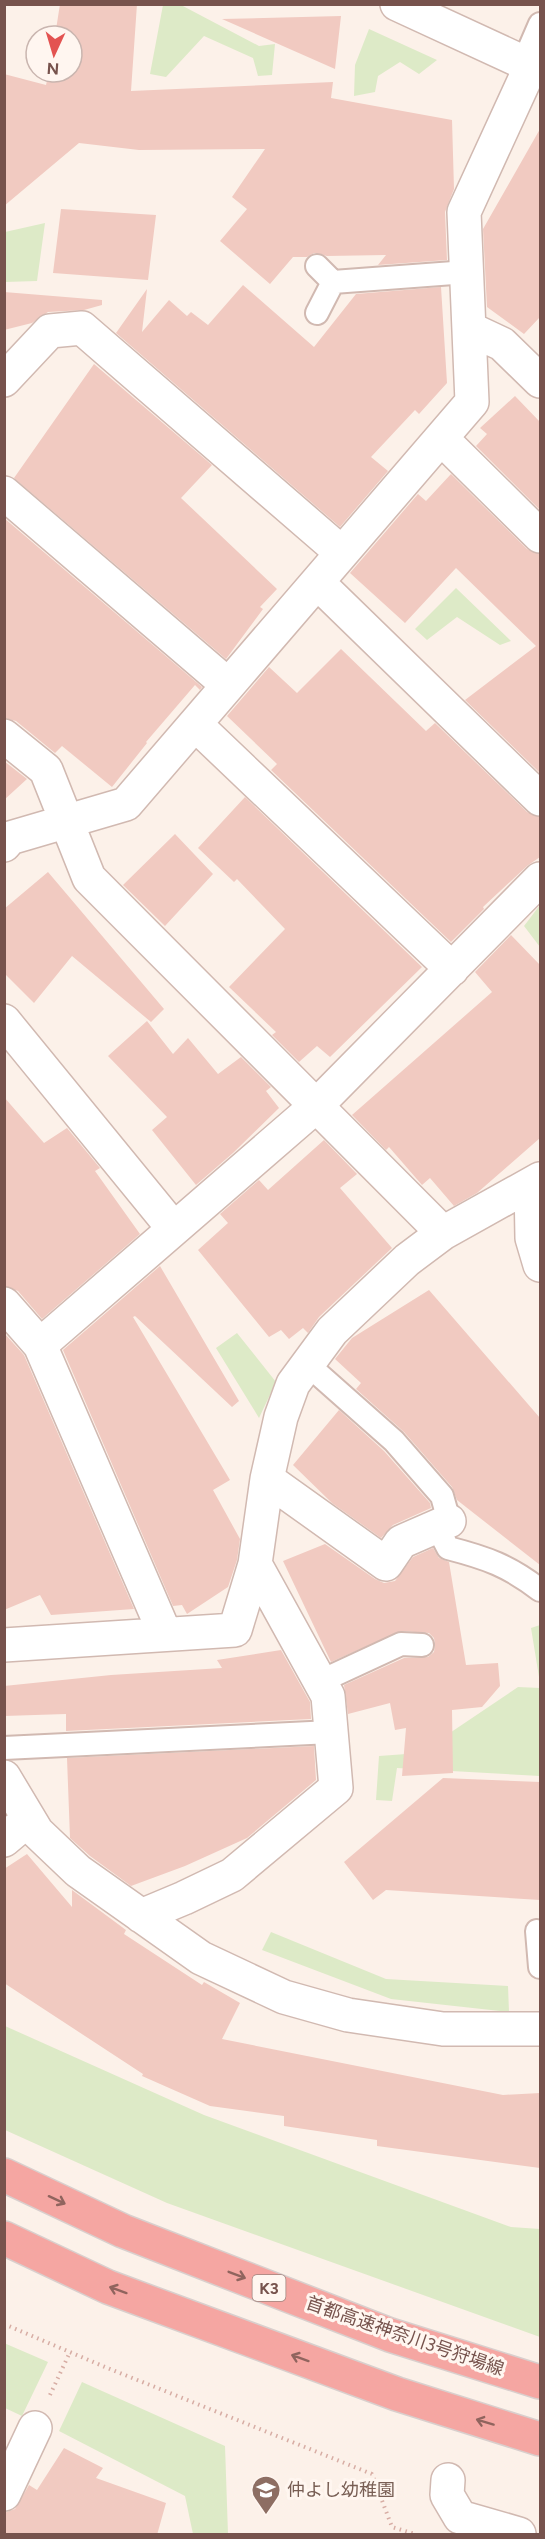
<svg xmlns="http://www.w3.org/2000/svg" width="545" height="2539" font-family="Figtree,'Noto Sans JP',sans-serif">
<style>
.green{fill:#ddeac7}
.building{fill:#f1cac1}
.lines{fill:none;stroke-linecap:round;stroke-linejoin:round}
.service-casing{stroke:#d1b9b1;stroke-width:26}
.minor-casing{stroke:#d1b9b1;stroke-width:36}
.tertiary-casing{stroke:#d1b9b1;stroke-width:36}
.motorway-casing{stroke:#d9cfcd;stroke-width:36}
.path{stroke:#d7ada4;stroke-width:4;stroke-dasharray:1.5 4.5;stroke-linecap:butt}
.service{stroke:#fff;stroke-width:22}
.minor{stroke:#fff;stroke-width:33}
.tertiary{stroke:#fff;stroke-width:33}
.motorway{stroke:#f5a6a2;stroke-width:33}
.oneway{stroke:#90645e}
.labels{text-anchor:middle;stroke-width:6;stroke-linejoin:round;paint-order:stroke}
.shield{fill:#fff6f0;stroke:#a0847e;stroke-width:1.5}
.shield-label{font-size:16px;font-weight:bold;fill:#77534d}
.street-label{font-size:18px;fill:#77534d;stroke:#fff6f0}
.education-label{font-size:18px;fill:#785e54;stroke:#fff6f0;text-anchor:start}
</style>
<rect width="100%" height="100%" fill="#fcf1e9"/>
<path class="green" d="M163 5H181L259 46 275 44 272 75 258 76 253 58 204 36 166 77 150 74Z
M369 29 437 60 419 74 400 62 378 76 375 92 354 96 355 65Z
M45 223 37 281 5 282V232Z
M456 588 511 641 500 645 457 617 427 640 415 629Z
M540 905V947L524 926Z
M237 1333 276 1382 259 1418 216 1348Z
M540 1625V1677H539L531 1628Z
M518 1687 540 1688V1776L397 1768 392 1801 376 1800 379 1756 420 1753Z
M271 1932 386 1979 508 1986 509 2012 391 1999 262 1950Z
M5 2026 204 2115 511 2227 540 2229V2337L167 2203 5 2130Z
M4 2343 48 2362 22 2416 5 2408Z
M82 2382 225 2446 228 2534H193L185 2496 59 2431Z"/>
<path class="building" d="M60 4H137L131 91 333 82 331 98 452 120 454 189 445 212 447 260 378 265 386 255 327 256 314 253 307 257H293L270 284 220 241 247 209 232 197 265 149 139 150 79 143 4 206V74L46 85 49 72H72V36H55Z
M341 16 335 69 222 19Z
M540 129V317L524 334 487 307 483 229Z
M61 209 156 215 148 280 53 273Z
M243 285 314 347 356 294 441 287 447 383 419 414 415 410 371 457 388 471 340 527 116 333 147 289 142 332 169 300 187 316 191 312 208 325Z
M4 292 102 300V305L84 310 48 312 32 323 4 330Z
M94 364 212 465 181 498 277 589 260 607 263 609 226 659 14 478Z
M515 396 540 422V510L476 446 487 434 480 428Z
M451 474 527 549 540 554V773L465 700 536 646 456 568 405 623 350 573 418 494 426 501Z
M4 518 202 687 200 690 195 685 146 742 147 743 112 787 62 746 55 753 16 721 4 718Z
M341 649 426 731 435 723 527 812 540 817V857L527 866 483 907 484 909 451 942 271 770 277 764 227 716 269 667 297 693Z
M4 761 27 779 4 800Z
M245 797 422 967 330 1057 317 1046 299 1062 272 1035 276 1032 229 987 285 929 237 879 234 882 198 848Z
M175 834 213 874 165 926 123 885Z
M48 872 164 1009 151 1022 72 956 34 1003 4 973V909Z
M511 935 540 965V1138L477 1193 454 1206 430 1178 422 1185 389 1147 386 1150 352 1115 492 992 475 972Z
M147 1021 173 1054 188 1038 218 1074 241 1057 271 1087 266 1091 279 1108 233 1153 196 1185 152 1130 167 1117 108 1056Z
M4 1097 44 1143 67 1128 100 1168 95 1171 140 1234 42 1319 18 1291 4 1286Z
M324 1140 357 1174 340 1188 392 1248 319 1317 308 1333 303 1328 289 1339 281 1330 269 1337 198 1250 228 1223 220 1214 259 1180 268 1190Z
M160 1266 239 1401 232 1407 135 1316 133 1317 230 1480 213 1490 240 1539 237 1560 228 1587 187 1614 182 1605 173 1606 63 1350Z
M429 1290 540 1418V1565L457 1500 452 1487 404 1432 356 1389 361 1383 335 1359 352 1338Z
M4 1333 24 1355 134 1609 51 1615 40 1595 4 1610Z
M339 1410 384 1451 430 1503 431 1508 393 1525 381 1538 332 1503 293 1465Z
M325 1544 375 1579 384 1583 395 1581 413 1557 433 1548 439 1558 449 1562 466 1665 498 1663 500 1686 482 1707 452 1710 453 1773 402 1776 406 1728 395 1730 390 1703 348 1714 344 1685 404 1658 428 1657 434 1652 435 1645 434 1638 429 1633 401 1631 331 1662 283 1561Z
M281 1650 310 1702 311 1719 66 1731V1714L4 1716V1686L111 1675 222 1668 217 1660Z
M314 1746 316 1780 247 1838 185 1866 131 1886 90 1856 70 1838 67 1758Z
M443 1778 540 1782V1900L386 1890 373 1900 344 1862Z
M27 1854 72 1907V1890L126 1930 124 1934 202 1985 204 1982 240 2003 222 2039 503 2095 540 2093V2168L377 2146V2140L284 2126V2116L210 2106 142 2076 143 2074 4 1983V1869Z
M64 2448 103 2468 96 2478 166 2503 157 2535H4V2513L15 2509 29 2485 37 2490Z"/>
<g class="lines">
<g class="service-casing">
<path id="service" d="M524 61 540 24
M317 266 333 282 317 313
M333 282 467 272
M307 1364 394 1441 442 1496 449 1521
M437 1527 448 1548C487 1558 509 1566 540 1590
M319 1682 401 1644 422 1645
M4 1748 331 1732
M537 1931 540 1967"/>
</g>
<g class="minor-casing">
<path id="minor" d="M470 329 502 344 540 381
M4 380 50 331 82 328 342 553
M441 438 540 536
M4 493 228 685
M317 582 540 799
M195 724 452 969
M4 736 46 770 89 878 443 1233
M4 845 10 838 126 804 472 402 464 212 531 66
M4 1021 174 1229
M531 1184 532 1238 540 1265
M4 1304 40 1345 165 1634
M40 1345 316 1106 540 879
M267 1479 386 1564 401 1542 449 1521
M4 1645 235 1630 255 1564 267 1479 281 1417 293 1384 332 1331 407 1260 443 1233 540 1179
M4 1777 37 1832 78 1871 201 1958 284 1997 348 2015 443 2029H540
M4 1840 29 1819
M141 1916 184 1898 232 1875 336 1788 328 1696 255 1564
M448 2480 447 2495 460 2517 519 2534
M4 2494 35 2428"/>
</g>
<g class="tertiary-casing">
<path id="tertiary" d="M397 4 540 70"/>
</g>
<g class="motorway-casing">
<path id="motorway" d="M4 2175 123 2231 390 2335 540 2382
M4 2238 108 2287 397 2394 540 2439"/>
</g>
<path class="path" d="M4 2324 105 2367 372 2474 392 2527 415 2534
M50 2395 70 2352"/>
<use href="#service" class="service"/>
<use href="#minor" class="minor"/>
<use href="#tertiary" class="tertiary"/>
<use href="#motorway" class="motorway"/>
</g>
<defs><path id="oneway-shaft" d="M-6 0H5M1.5-3L5.5 0L1.5 3" fill="none" stroke-width="1.6" stroke-linecap="round" stroke-linejoin="round" transform="scale(1.5)"/></defs>
<g class="oneway">
<use href="#oneway-shaft" transform="translate(57 2200) rotate(25)"/>
<use href="#oneway-shaft" transform="translate(237 2275) rotate(21)"/>
<use href="#oneway-shaft" transform="translate(118 2290) rotate(-160)"/>
<use href="#oneway-shaft" transform="translate(300 2358) rotate(-160)"/>
<use href="#oneway-shaft" transform="translate(485 2422) rotate(-163)"/>
</g>
<defs>
<g id="school-pin" transform="scale(1.5)"><path d="M0 17L-7.5 6A9.5 9.5 0 1 1 7.5 6Z" fill="#8d6e63" stroke="#fff6f0"/><path d="M0-5L7-2L0 1L-7-2ZM-4 1L0 2.5L4 1V4Q0 6-4 4Z" fill="#fff"/></g>
</defs>
<g fill-rule="evenodd">
<use href="#school-pin" x="266" y="2490"/>
</g>
<g class="labels">
<rect class="shield" x="252.5" y="2275" width="33" height="26" rx="4.5"/>
<g class="shield-label">
<text x="269" y="2294">K3</text>
</g>
<g class="street-label">
<text transform="translate(405 2336) rotate(19)" y="6">首都高速神奈川3号狩場線</text>
</g>
<g class="education-label">
<text x="287" y="2496">仲よし幼稚園</text>
</g>
</g>
<rect width="545" height="2539" fill="none" stroke="#77534d" stroke-width="12"/>
<g transform="translate(54 54) rotate(184)"><circle r="28" fill="#fff6f0" stroke="#c9b5af" stroke-width="1.5"/>
<path d="M0-4.5L10 22L0 15L-10 22Z" fill="#e35351"/>
<text y="-9" font-size="16" font-weight="bold" text-anchor="middle" fill="#77534d">N</text>
</g>
</svg>
